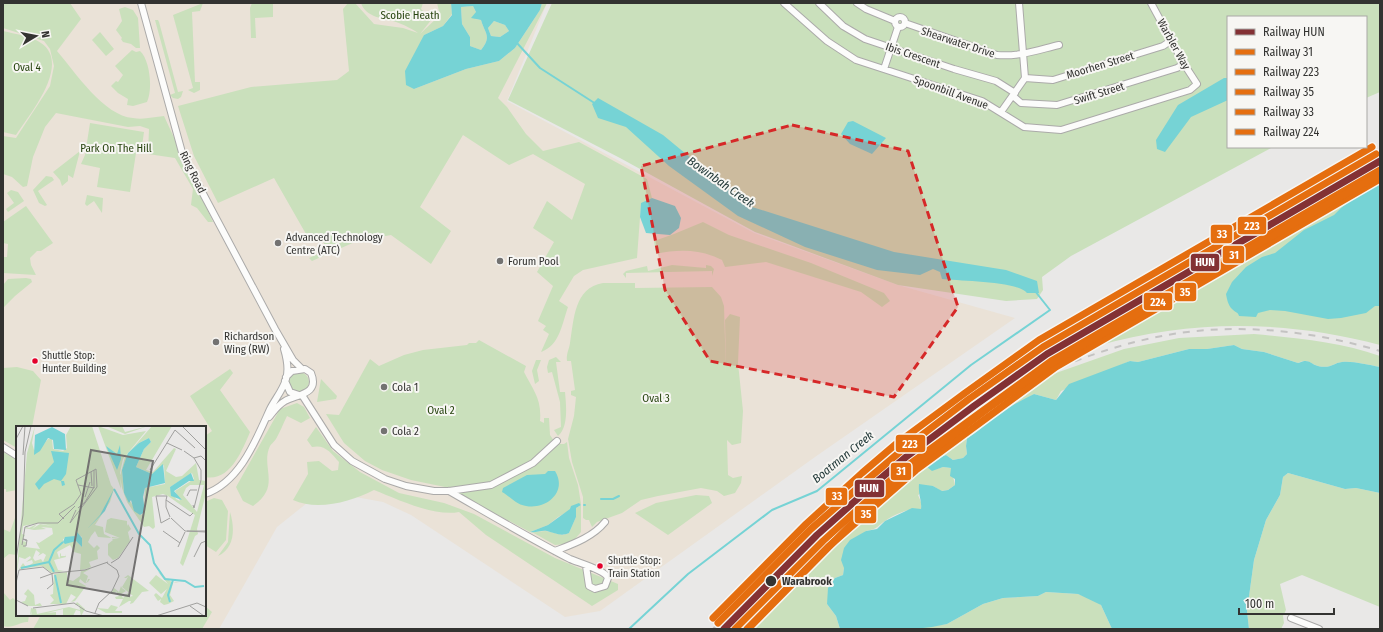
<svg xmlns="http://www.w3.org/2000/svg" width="1383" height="632" font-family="'Fira Sans Condensed',sans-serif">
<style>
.education{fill:#eae2d7;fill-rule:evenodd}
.green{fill:#cae0bc}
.water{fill:#76d3d5;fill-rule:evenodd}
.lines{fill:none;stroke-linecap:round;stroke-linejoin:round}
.stream{stroke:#76d3d5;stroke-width:2}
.minor-casing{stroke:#abaaa9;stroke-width:8}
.minor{stroke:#fcfcfb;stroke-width:6}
.rail{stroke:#c4c3c2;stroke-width:2;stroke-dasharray:7 7;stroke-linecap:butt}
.rail-1-casing{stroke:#f7f6f3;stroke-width:10}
.rail-2-casing{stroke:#f7f6f3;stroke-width:10}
.rail-3-casing{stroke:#f7f6f3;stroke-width:10}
.rail-4-casing{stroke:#f7f6f3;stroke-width:10}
.rail-5-casing{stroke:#f7f6f3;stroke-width:10}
.rail-6-casing{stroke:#f7f6f3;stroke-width:10}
.rail-1{stroke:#833134;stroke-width:7}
.rail-2{stroke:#e56e0f;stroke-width:7}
.rail-3{stroke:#e56e0f;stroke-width:7}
.rail-4{stroke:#e56e0f;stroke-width:7}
.rail-5{stroke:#e56e0f;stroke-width:7}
.rail-6{stroke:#e56e0f;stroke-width:7}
.marked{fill:#d62828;fill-opacity:0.2;stroke:#d62828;stroke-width:3;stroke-dasharray:8 5;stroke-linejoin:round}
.poi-dot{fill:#737271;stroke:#f7f6f3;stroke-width:1.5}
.bus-dot{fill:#e4002b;stroke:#f7f6f3;stroke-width:1.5}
.stop-dot{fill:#333331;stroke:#f7f6f3;stroke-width:1.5}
.labels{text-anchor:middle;stroke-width:4;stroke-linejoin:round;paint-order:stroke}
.bus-label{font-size:10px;fill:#333331;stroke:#f7f6f3;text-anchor:start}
.park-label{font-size:11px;fill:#26430e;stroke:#f7f6f3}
.street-label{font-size:11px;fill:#333331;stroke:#f7f6f3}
.poi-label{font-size:11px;fill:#333331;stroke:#f7f6f3;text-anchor:start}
.stop-label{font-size:11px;font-weight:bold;fill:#333331;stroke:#f7f6f3;text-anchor:start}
.water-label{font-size:12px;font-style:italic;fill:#1f3636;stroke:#f7f6f3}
.inset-river{fill:none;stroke:#76d3d5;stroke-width:2}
.inset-road{fill:none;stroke:#a0a09e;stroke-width:1}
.view{fill:#737271;fill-opacity:0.15;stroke:#737271;stroke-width:2}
.inset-edge{fill:none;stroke:#333331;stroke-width:2}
.line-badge{stroke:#f7f6f3;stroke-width:1.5}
.badge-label{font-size:11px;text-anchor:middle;font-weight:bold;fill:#fff}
</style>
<rect width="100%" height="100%" fill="#e9e8e7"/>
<path class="education" d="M3 3H547L507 101 754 233 898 285 1015 318 815 457 600 611 565 617 411 515 383 502 350 496 307 503 277 527 219 629H3ZM17 427H205V615H17Z"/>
<path class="green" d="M3 3H70L81 19 57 51C75 72 104 116 133 118 143 120 154 117 164 116L213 222H208L197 208 191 205 193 189 175 158 148 154 149 129 140 126 128 127 56 113 45 127 33 157 27 186 23 187 12 177 3 174V136L16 138 50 86 54 66 50 49 44 41 3 28Z
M203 3 200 11 192 12 195 82H200V90L194 93 188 90 193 88 173 15Z
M252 3H273V17L255 18 256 38H251L250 8Z
M348 3H355L374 24 403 28 418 33C414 30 403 24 396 22 384 18 366 18 361 3H423L421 9 432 19 420 34 440 15 437 3H451L452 14 443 26 424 35 414 89 466 69 499 61 515 48 540 10 542 3H547L498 98 507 107 526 134 543 151 579 142 647 179 652 198 641 204 637 258 583 270 574 276 559 301 568 307C562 324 560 345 541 352L549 334 543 330 546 326 538 321 553 286 537 272 554 242 533 228 547 201 572 220 585 184 533 154 509 165 463 135 420 207 451 231 431 264 391 235 357 241 312 261 309 258 327 250 322 239 310 241 274 178 218 203 194 156 178 106 251 87 337 80 349 71 343 9Z
M552 3H1380V92L1366 98V17H1228V147H1273L1071 256 1042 277 1043 290 1037 299 1006 301 898 285 755 232 620 158 508 100Z
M473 6 476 12 475 19 481 20C485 34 492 36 481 50L470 46V37L462 24 461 7Z
M125 7 133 10 138 18 140 48H136L131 44 123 42 121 39 122 38 116 30 122 21 119 9Z
M155 20H158L159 22 178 92 183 91 181 97 178 99 173 98 170 95 175 93Z
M494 21 505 25 509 31 500 37 491 36 488 28Z
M3 31C15 34 31 36 41 43 72 64 29 115 16 135L3 132Z
M100 32 114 49 106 56 92 40Z
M132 50 136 52 140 51C150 60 153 89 147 102L133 106 127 105 128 99 118 93 111 86 116 81 118 82 123 75 115 66Z
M90 123 144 132 141 153H136L130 192 97 187 100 168 81 164 85 155Z
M80 151 73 178 68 175V181L62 186 60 180 53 172Z
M1380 169V345C1287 320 1191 319 1097 346 1080 351 1062 357 1045 363Z
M46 176 52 177 54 180 38 191 47 205 45 206 39 203 33 190Z
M11 190 18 192 24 201 8 212 6 209 14 203 7 193Z
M87 195 103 198 102 213 94 201 87 206 85 204Z
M26 206 53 243 41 251H37L30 258 31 265 36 275 3 273 4 257H7L8 244 3 243V222Z
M703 222 729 235 811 263 884 293 890 301 882 307 861 292 766 262 725 267 722 260C700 249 679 249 656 254L654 241 674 234Z
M672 265 706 268V265L711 266 714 269 712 276V271L626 273V278L623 274 626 271 647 266 648 271Z
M26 278 31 279 32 282 15 296 3 308V285L8 279Z
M603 283H635V288L712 287 721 297 724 306 726 374 725 320 730 314 740 317 738 363 743 411 741 443 732 445 727 440 728 475 733 478 742 476 741 483 735 493 724 496 717 491 701 488 658 496 641 500 622 513 597 522 592 527 589 520H586L583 518V497L572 462 568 439 574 416 576 397 571 395V391L575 390 571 361H567C566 354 569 350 570 343 574 319 574 288 603 283Z
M1254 334C1296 338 1340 342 1380 356V367C1368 365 1354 361 1342 362 1333 363 1331 369 1318 366 1310 364 1308 358 1298 363L1264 352 1242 349 1234 345 1207 349H1189L1138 362 1130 361 1061 391 1056 400 1034 394C1020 402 1005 409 992 419 983 426 978 432 967 438L966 446 967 454 963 458 953 460 946 455 935 459 932 470 943 467 951 468 955 485 948 490 941 491 933 486 918 495 921 502V509C909 508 894 514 885 521 876 527 878 529 866 531L844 568 843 575 835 578 827 604 836 616 840 629H744L788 585 858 510 931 445 993 403 1056 373 1124 349 1179 338Z
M479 340 526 366 524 372C533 390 542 399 540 421L544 423V418H549L550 435 556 444H564L567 442 569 458 578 485 581 504 558 517 548 525 530 532 445 487 411 480 382 470 365 461 344 443 326 414 339 415 370 359 379 366 404 355 423 350 467 345 469 343H476Z
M556 357 561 362H556L560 392H565C566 404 569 427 558 436L554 430 561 427 560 402 552 372 548 373 547 367 549 360Z
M536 360H541L537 370 539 381 535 384 532 371Z
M17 367 33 371 41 380 32 427H17V448L3 440V368Z
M230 369 233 373 220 390 250 432C242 451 230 482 205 477V436L212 431 190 396Z
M289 382a10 10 0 1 1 20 0a10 10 0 1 1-20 0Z
M321 379 337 396 336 399 317 402Z
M297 403 304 407 310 418 301 423 287 416C283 424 280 432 276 439 274 442 271 444 270 446 260 467 282 486 253 506L243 501 236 487 280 409Z
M316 427 333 451 360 472 399 493 444 503 474 514 555 558 618 584V590L592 606 486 535 459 512C434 517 397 499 374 490 351 502 317 511 293 500L308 474 307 462 319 461 332 471 338 470 339 462C331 453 325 444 312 447L307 440Z
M3 452 17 460V490L6 492V489H3Z
M1288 473 1345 489 1356 488 1380 493V607L1302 575 1280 584 1286 610 1283 616 1284 623 1281 629H1249L1247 611 1254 560 1266 520 1280 495 1283 477Z
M696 495 709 496 712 503 668 535 635 513 656 503Z
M214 498 222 500 228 511 226 540 216 552 205 545V502Z
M581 505V532L575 539 566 544 555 545 532 532 546 531 563 535 569 533 576 517V508Z
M17 512V555L9 554 3 559V529L10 532Z
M230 512C235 528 235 548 218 556L228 542Z
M3 592 10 600 13 598 17 602V615H29L28 622C21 621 13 629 3 626Z
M1046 592 1078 594 1095 600 1101 605 1112 629H910L947 624 983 604 1003 598 1038 596Z
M205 606 212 612 202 629H33L41 615H205Z"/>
<path class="water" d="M451 3H542L540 10 515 48 499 61 466 69 414 89 406 85 405 71 424 35 443 26 452 15ZM473 6 476 12 471 18 481 20C485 34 492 36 481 50L470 46V37L462 24 461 7ZM494 21 505 25 509 31 500 37 491 36 488 28Z
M1224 78H1228V100L1191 117 1165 152 1157 149 1156 140 1178 105Z
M598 98 663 135 749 206 894 252 1006 270 1037 281 1039 293H1027C1018 281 959 281 942 279L940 272 933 269 920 275 877 270 805 247 738 216 669 166 626 127 598 118 592 104Z
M853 121 886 138 872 154 850 144 841 134 848 122Z
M1380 183V306H1375L1366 313 1341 318 1328 319 1285 311 1270 310 1258 313 1256 317 1239 316C1238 312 1236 313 1232 309 1228 305 1227 299 1226 294L1232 282 1246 267 1262 257 1275 253 1304 230 1334 215 1341 208 1368 187Z
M652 198 675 206 681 218 679 228 670 235 646 233 640 217 641 203Z
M1234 345 1242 349 1264 352 1298 363C1309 358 1309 363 1318 366 1331 369 1333 363 1342 362 1354 361 1368 365 1380 367V493L1356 488 1345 489 1288 473 1283 477 1280 495 1266 520 1254 560 1247 611 1249 629H1112L1101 605 1078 594 1046 592 1038 596 1003 598 983 604 947 624 932 627 914 629H840L836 616 827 604 828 588 835 578 843 575 844 568 841 560 844 548 850 540 866 531 877 529 885 521 912 508 921 509C922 500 918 495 919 484L933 486 942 491 948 490 955 485V479L950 476 951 468 943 467 932 471 927 467 935 459 946 455 953 460 963 458 967 454 966 446 967 438C978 432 983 426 992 419 1005 409 1020 401 1034 394L1056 400 1069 384 1130 361 1138 362 1189 349H1207Z
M548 471H555C568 492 546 510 526 506 515 504 511 497 502 492L503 488 527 475 545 474Z
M579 503 581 505 576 508V517L569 533C561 537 555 533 547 531 541 530 536 533 530 532L548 525 570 509 571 506Z"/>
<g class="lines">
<path class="stream" d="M516 42 540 68 596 104
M601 499H613L619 496
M584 505H585
M629 629 688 574 772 510 817 491 971 365 1050 310 1035 291"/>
<g class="minor-casing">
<path id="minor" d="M141 3 183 156 275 329 293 360 302 369
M784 3 827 41 856 60 982 101 1024 127 1061 130 1190 90 1197 84 1184 64 1151 3
M819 3 843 26 865 39 954 69 996 81 1015 93
M857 3 866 9 895 21
M895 22a5 5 0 1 1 10 0a5 5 0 1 1-10 0Z
M905 23 997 55C1019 57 1038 50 1059 45
M884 69 898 27
M1025 78 1053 80 1163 46 1172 40
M1013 96 1021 103 1057 105 1177 68 1184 64
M1001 112 1025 78 1019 3
M285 381 290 392 299 395
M302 395 334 445 352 461 385 479 406 486 434 491H449L491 485 533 463 557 441
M269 417C274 411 278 405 285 401 297 394 320 395 311 373L305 369 292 371 286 377
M3 447 17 456
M449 491C489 514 529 538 570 559 579 563 605 570 608 578L605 586 595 589 589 586 586 566
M205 494C240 482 256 440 270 409 275 399 283 390 286 379 289 370 287 359 284 349
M555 551C573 544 593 537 605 522
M1291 618 1319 629"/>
</g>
<use href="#minor" class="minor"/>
<path class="rail" d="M989 396 1012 383 1049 367
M951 426C1016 382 1095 347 1173 334 1241 323 1314 331 1380 351
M713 629 757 582 813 528 866 480 944 415 1099 313 1380 151"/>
<g class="rail-1-casing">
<path id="rail-1" d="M724 629 817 535 873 485 906 457 974 406 1047 354 1380 161"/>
</g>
<g class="rail-2-casing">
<path id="rail-2" d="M735 629 823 541 878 491 911 463 1051 361 1380 170"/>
</g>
<g class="rail-3-casing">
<path id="rail-3" d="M718 623 811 529 868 479 901 451 969 399 1043 347 1376 154"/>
</g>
<g class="rail-4-casing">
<path id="rail-4" d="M747 629 828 547 916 470 1056 367 1380 179"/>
</g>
<g class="rail-5-casing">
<path id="rail-5" d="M713 618 806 524 862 473 896 444 965 393 1039 340 1372 147"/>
</g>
<g class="rail-6-casing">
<path id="rail-6" d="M748 629 880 495 915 464 986 410 1052 363 1380 174"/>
</g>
<use href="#rail-1" class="rail-1"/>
<use href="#rail-2" class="rail-2"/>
<use href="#rail-3" class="rail-3"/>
<use href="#rail-4" class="rail-4"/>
<use href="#rail-5" class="rail-5"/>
<use href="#rail-6" class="rail-6"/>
</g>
<path class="marked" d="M792 125 908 151 958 307 894 397 710 361 665 290 641 166Z"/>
<g class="poi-dot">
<circle cx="278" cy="243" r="4"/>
<circle cx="500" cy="261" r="4"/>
<circle cx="216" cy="342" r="4"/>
<circle cx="384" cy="387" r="4"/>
<circle cx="384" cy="431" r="4"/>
</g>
<g class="bus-dot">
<circle cx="35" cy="361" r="3.5"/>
<circle cx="600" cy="566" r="3.5"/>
</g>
<circle class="stop-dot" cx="771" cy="581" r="6"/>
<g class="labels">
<g class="bus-label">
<text x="42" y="359">Shuttle Stop:<tspan x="42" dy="13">Hunter Building</tspan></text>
<text x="608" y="564">Shuttle Stop:<tspan x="608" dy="13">Train Station</tspan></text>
</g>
<g class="park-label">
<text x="410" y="19">Scobie Heath</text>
<text x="27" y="71">Oval 4</text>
<text x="116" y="152">Park On The Hill</text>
<text x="656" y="402">Oval 3</text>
<text x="441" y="414">Oval 2</text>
</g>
<g class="street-label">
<text transform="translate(958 42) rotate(18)" y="4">Shearwater Drive</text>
<text transform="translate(1174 44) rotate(61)" y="4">Warbler Way</text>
<text transform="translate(913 55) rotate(19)" y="4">Ibis Crescent</text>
<text transform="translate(1100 65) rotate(-17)" y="4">Moorhen Street</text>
<text transform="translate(951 92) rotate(20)" y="4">Spoonbill Avenue</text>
<text transform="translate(1099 93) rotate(-17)" y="4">Swift Street</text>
<text transform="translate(193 172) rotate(64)" y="4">Ring Road</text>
</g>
<g class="poi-label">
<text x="286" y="241">Advanced Technology<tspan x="286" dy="13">Centre (ATC)</tspan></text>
<text x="508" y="265">Forum Pool</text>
<text x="224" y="340">Richardson<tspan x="224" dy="13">Wing (RW)</tspan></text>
<text x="392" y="391">Cola 1</text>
<text x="392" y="435">Cola 2</text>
</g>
<g class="stop-label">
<text x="782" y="585">Warabrook</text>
</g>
<g class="water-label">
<text transform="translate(721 182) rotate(35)" y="4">Bowinbah Creek</text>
<text transform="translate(843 457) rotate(-39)" y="4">Boatman Creek</text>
</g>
</g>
<g transform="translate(16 426)">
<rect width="190" height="190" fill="#e9e8e7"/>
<path d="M19 0 16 17 18 24 27 19 32 13H36L37 23 47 25 51 22 50 9 55 0H76L95 59 98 63 94 76 79 99 87 101 88 108 94 111 95 112 82 111 79 105 75 110 72 116 78 122 81 119 84 122 81 125 82 133 73 136 75 141 70 143 64 144 65 128 58 126 54 119 41 126 43 132 44 131V128L45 127V130H50L49 128 50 131 38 134 42 144 48 145 36 147 26 140 3 143 7 137 10 141 17 137 16 134 10 136 15 132 14 130 9 133 3 131 0 153 11 27ZM23 97 36 100 24 98 16 103 21 98 13 102 11 101 8 102 18 104 30 103 25 101 36 102 37 108 23 117 20 116 24 123 9 121 11 116 6 115 9 109 6 108 7 100ZM60 107 66 111V121L60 115 47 116V113L59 110ZM20 124 24 127 22 130 27 127 30 129 27 136 25 133 19 135 17 132ZM82 0 107 9 130 5 107 33 104 47 105 63ZM90 0H106L109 6 132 0 109 8ZM136 0H156L130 44 137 46 158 22 160 23 150 45 160 51 166 50 180 37 183 54 190 55V67L181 103 182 108 179 110 167 140 164 137 179 89 152 70 147 68 136 71 139 101 137 103 133 100 128 101 111 76 106 62 104 50 109 31ZM133 12 135 16 128 23 120 41 136 48 148 39 149 58 129 62 128 88 124 89 108 67 106 44 114 26 123 17ZM176 47 178 53 159 65 164 75 160 73 154 61ZM174 59H188L181 86 167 69 170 62ZM95 92 111 95V100L112 98 115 103 112 106 111 102 114 115 102 132 97 134 92 129V118L97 114 96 113H103L96 112V111L104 112 89 106 91 94ZM76 142 67 147 72 150 70 156H71L72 153H74L72 156 69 157 71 159 64 153 63 156 70 160 59 175 55 176 60 171 55 168 50 178H34L38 174 34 169 37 168 38 148 51 146V153L57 155 64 150 65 145ZM142 146 157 157 160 156H163L157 157 154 169 158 175 152 178 148 179 144 176 145 173 142 175 138 169 140 167 146 172 151 163 145 168 133 157 140 149 152 158ZM112 149 133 165 126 166 117 177 114 178 115 175H113L103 181 107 173H100L99 171 103 170 100 165 99 168 95 167 98 162 103 166 105 160 106 162 110 165 105 168 107 172 112 167V171L117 170 106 161 112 151 110 152H108ZM12 163 18 169 19 179 24 177 26 180H12L5 176 9 175 11 170 8 168ZM61 176 69 183 65 190 64 185 60 184 57 190H47V183L31 187 40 186V189L30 190H15L16 185 14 190 15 182 20 183 21 188 53 181 64 184 63 179H59ZM95 179 102 181 99 185H106V187H90L81 182 92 183Z" fill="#cae0bc" fill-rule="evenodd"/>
<path d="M36 1 49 8 50 24 38 23 37 14 32 12 24 25 18 29 19 9ZM133 12 135 16 128 23 120 41 136 48 147 38 149 57 129 62 127 71 129 86 124 89 118 85 115 74 113 77 108 67 106 44 112 27 123 17ZM104 19 105 33 101 44 90 20 101 28ZM35 25 53 27 50 48 45 55H48L49 59 46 60 45 55 38 53 28 58 23 64 19 58 38 36ZM175 47 178 55H173L158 65 166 74 155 70 154 61ZM98 63 89 85 71 103 84 89ZM61 106 66 112V121L60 115 49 118 47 116 49 111 59 110Z" fill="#76d3d5"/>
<path class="inset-river" d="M98 63 123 108 134 119 138 137 149 153 169 155 179 161 188 160M5 142 33 136M38 146 33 136 38 124 47 116M39 149 45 177M154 176 152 169 157 154"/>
<path class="inset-road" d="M166 0 190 24M0 13 7 0M151 17 166 24M168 25 178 32 185 44V54L178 82 177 79M7 29 9 0M178 32 185 30 190 35M78 44V62M134 44 159 4 179 22M0 46V66M75 46 76 60M62 59 78 62M171 70 174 64H181M69 71 74 56M150 74 151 70H140L145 97 154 92M62 82 69 76 78 61M154 91 150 81V74L174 90 177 87M155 92 169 105 190 106M48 93 43 88 58 78 65 68 60 54 80 43 81 61 54 97 60 84M147 105 164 117M171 105H190M6 119 9 101 22 97H42L59 80M7 120H10L11 114 7 113 11 115M162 121 169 106M178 131 185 117 190 115M0 133 7 89 9 26 15 0M95 137 103 132 117 111M24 152 38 147 69 144 92 136M0 157 3 144 27 141 36 148M31 163 37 158 36 148M0 174 12 180M174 180 188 190M17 182 58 177 70 185 88 190M79 187 83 177 96 165 103 150 101 144 91 137M140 190 181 177 190 181"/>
<path class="view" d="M75 24 137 35 113 170 51 159Z"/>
<rect width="190" height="190" class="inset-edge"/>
</g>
<g class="line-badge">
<rect x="1237" y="216" width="30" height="19" rx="4" fill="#e56e0f"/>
<rect x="1210" y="224" width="23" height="20" rx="4" fill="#e56e0f"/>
<rect x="1222" y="245" width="23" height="19" rx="4" fill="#e56e0f"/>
<rect x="1190" y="253" width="30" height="19" rx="4" fill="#833134"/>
<rect x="1174" y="282" width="23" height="20" rx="4" fill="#e56e0f"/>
<rect x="1143" y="292" width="30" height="19" rx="4" fill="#e56e0f"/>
<rect x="895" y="434" width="31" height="19" rx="4" fill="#e56e0f"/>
<rect x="890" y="462" width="22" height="19" rx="4" fill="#e56e0f"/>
<rect x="854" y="479" width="31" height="19" rx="4" fill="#833134"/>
<rect x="825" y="487" width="23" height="19" rx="4" fill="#e56e0f"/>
<rect x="854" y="505" width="23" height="19" rx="4" fill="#e56e0f"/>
</g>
<g class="badge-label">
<text x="1252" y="230">223</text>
<text x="1222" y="238">33</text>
<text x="1234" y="259">31</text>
<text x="1205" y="266">HUN</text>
<text x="1185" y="296">35</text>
<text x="1158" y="306">224</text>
<text x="910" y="448">223</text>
<text x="901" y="475">31</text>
<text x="869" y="492">HUN</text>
<text x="837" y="500">33</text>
<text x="866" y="518">35</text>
</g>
<rect width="1383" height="632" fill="none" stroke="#333331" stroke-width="8"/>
<rect x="1227" y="16" width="140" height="132" fill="#f7f6f3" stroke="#a9a8a5"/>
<rect x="1235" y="29" width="20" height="6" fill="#833134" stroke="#a9a8a5"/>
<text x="1263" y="36" font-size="12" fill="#333331">Railway HUN</text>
<rect x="1235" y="49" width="20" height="6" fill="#e56e0f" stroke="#a9a8a5"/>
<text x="1263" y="56" font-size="12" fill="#333331">Railway 31</text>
<rect x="1235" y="69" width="20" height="6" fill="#e56e0f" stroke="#a9a8a5"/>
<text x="1263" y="76" font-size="12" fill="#333331">Railway 223</text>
<rect x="1235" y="89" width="20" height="6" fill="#e56e0f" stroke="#a9a8a5"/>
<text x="1263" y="96" font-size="12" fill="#333331">Railway 35</text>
<rect x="1235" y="109" width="20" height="6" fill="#e56e0f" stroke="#a9a8a5"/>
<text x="1263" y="116" font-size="12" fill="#333331">Railway 33</text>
<rect x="1235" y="129" width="20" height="6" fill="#e56e0f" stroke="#a9a8a5"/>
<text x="1263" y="136" font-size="12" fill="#333331">Railway 224</text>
<g transform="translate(36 36) rotate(80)" stroke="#f7f6f3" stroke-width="3" paint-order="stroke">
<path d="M0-3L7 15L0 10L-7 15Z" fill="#333331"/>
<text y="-6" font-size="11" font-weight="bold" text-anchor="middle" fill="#333331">N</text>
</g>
<path d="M1239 608v6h95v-6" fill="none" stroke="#333331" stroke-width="2"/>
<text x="1245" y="608" font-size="12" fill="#333331" stroke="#f7f6f3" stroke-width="3" paint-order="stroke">100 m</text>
</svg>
